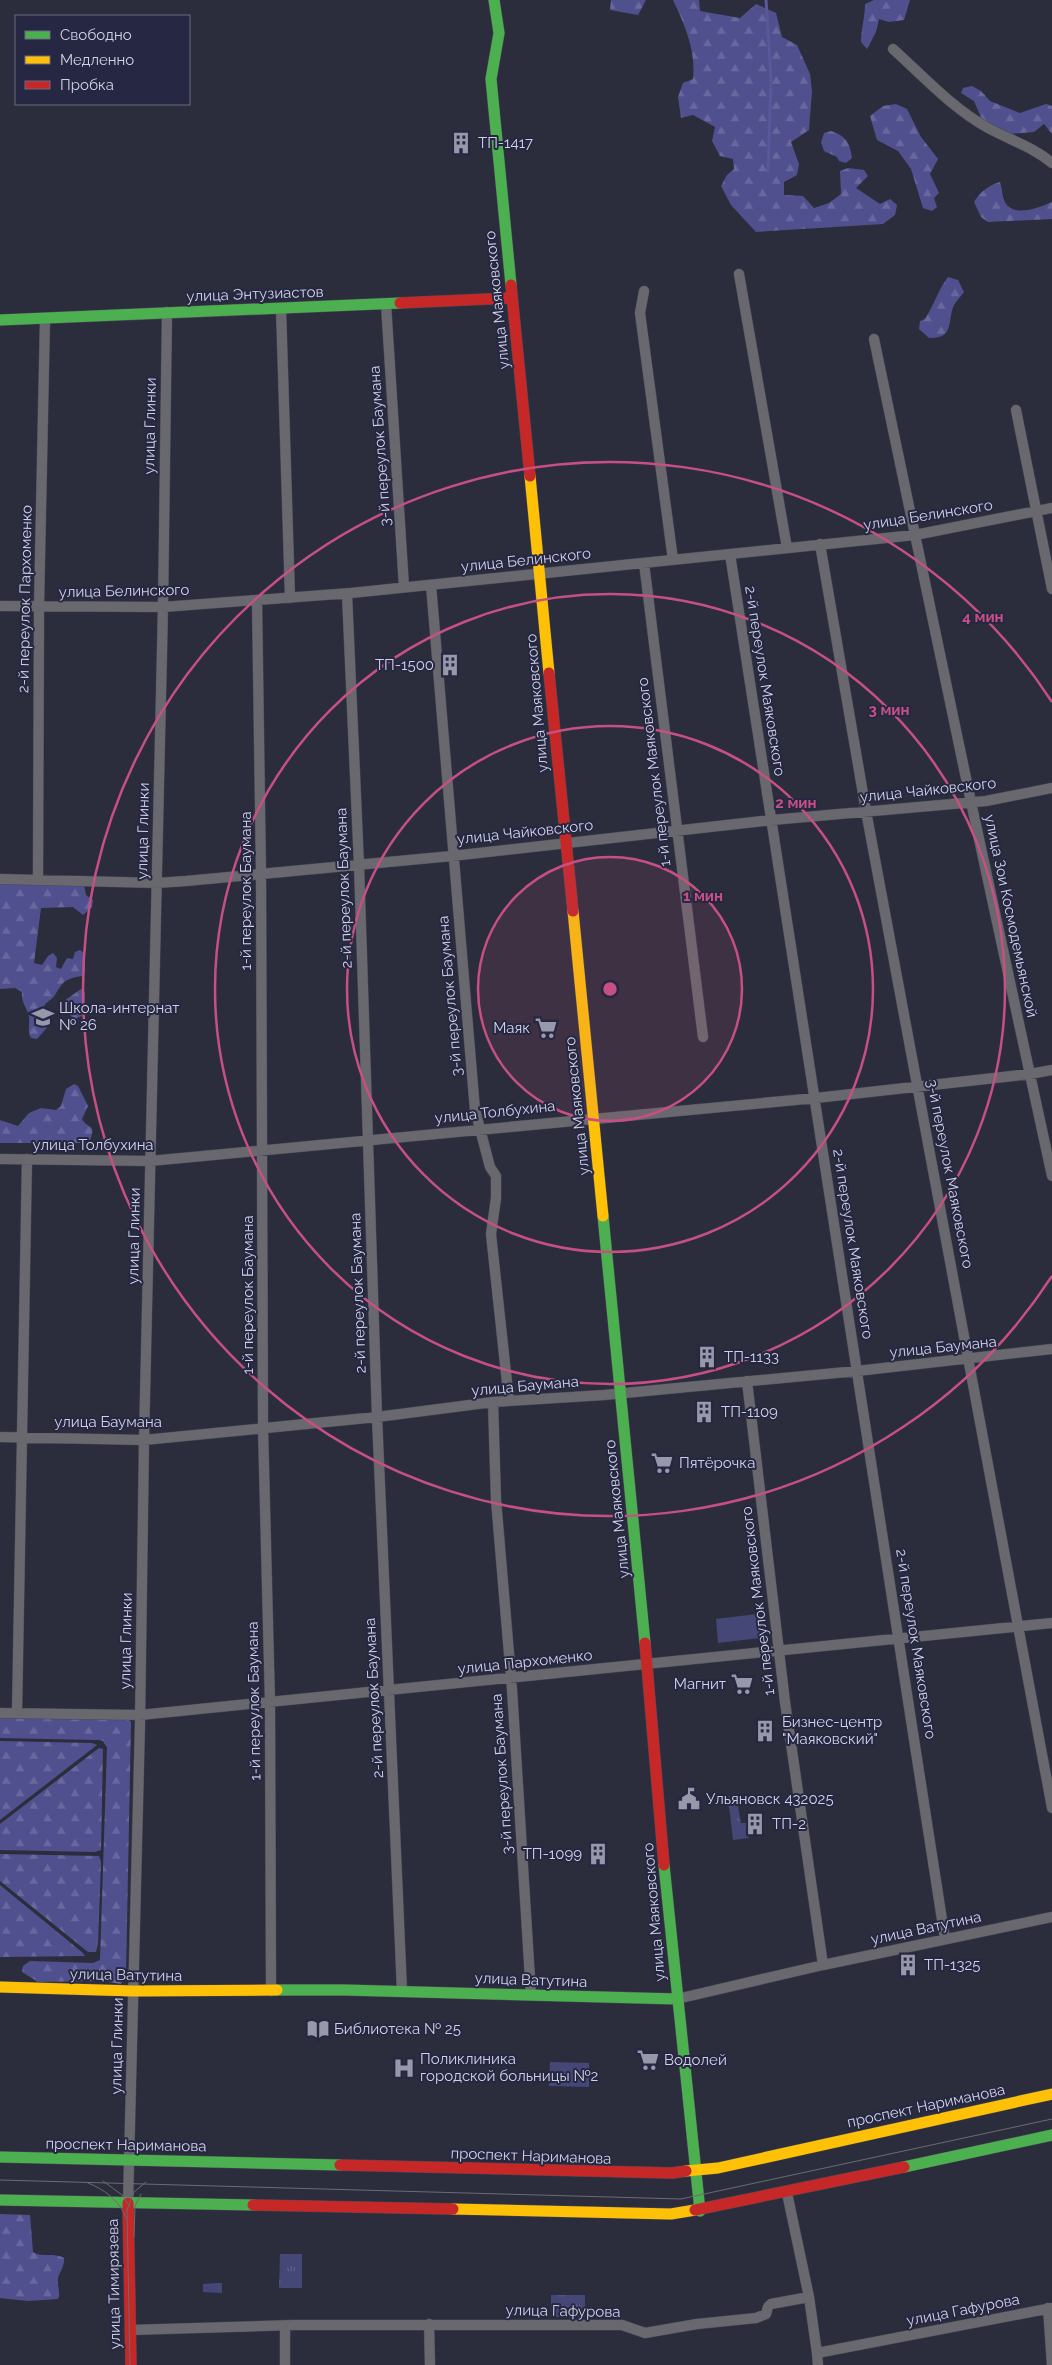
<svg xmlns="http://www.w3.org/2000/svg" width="1052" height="2365" font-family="Raleway,sans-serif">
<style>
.grass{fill:url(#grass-tufts)}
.forest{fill:url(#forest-firs)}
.pitch{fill:#454776}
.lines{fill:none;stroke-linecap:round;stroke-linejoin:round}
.stream{stroke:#58599a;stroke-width:3}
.street-casing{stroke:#484855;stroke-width:11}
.fast-casing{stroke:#484855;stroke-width:12}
.slow-casing{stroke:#484855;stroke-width:12}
.jam-casing{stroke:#484855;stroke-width:12}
.street{stroke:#68686e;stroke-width:10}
.fast{stroke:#4caf50;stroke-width:11}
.slow{stroke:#ffc107;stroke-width:11}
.jam{stroke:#c62828;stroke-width:11}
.tram{stroke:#6b6b73;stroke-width:1}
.ring{fill:none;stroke:#c65084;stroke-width:2.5}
.labels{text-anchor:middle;stroke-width:4;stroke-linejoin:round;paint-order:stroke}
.poi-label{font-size:15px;fill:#d0d2e4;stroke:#262742;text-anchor:start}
.street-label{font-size:15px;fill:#d0d2e4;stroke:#262742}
.centre{fill:#c65084;stroke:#262742;stroke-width:2.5}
.ring-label{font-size:15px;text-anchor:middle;font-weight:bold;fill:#c65084;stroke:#262742;stroke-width:4;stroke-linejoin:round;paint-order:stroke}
</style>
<defs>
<pattern id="grass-tufts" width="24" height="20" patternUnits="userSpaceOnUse" patternTransform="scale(1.25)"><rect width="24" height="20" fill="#454776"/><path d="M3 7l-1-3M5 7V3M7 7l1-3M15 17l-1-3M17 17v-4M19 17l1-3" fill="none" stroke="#5f6189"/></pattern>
<pattern id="forest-firs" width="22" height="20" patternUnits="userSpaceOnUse" patternTransform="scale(1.25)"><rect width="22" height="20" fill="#50508f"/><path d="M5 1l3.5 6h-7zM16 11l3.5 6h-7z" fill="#68689f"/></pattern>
</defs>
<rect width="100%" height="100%" fill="#2c2d3c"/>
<path class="grass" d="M728 1796 737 1801 741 1823H747L749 1838 733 1840Z
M280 2254H302V2288H279Z
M111 2256H115V2301L111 2302Z
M222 2283V2293L203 2292V2284Z
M551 2295H585V2317H551Z"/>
<path class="forest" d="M611 0H646L638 15 610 10Z
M673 0H699L700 11 740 18 756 4 776 13 782 37 797 45 810 74 812 91 809 130 791 142 799 164 797 175 784 182V195L803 196 814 208 829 203 841 194 840 171 848 168 864 170 868 176 856 188 880 204 890 199 897 205 895 215 883 224 756 232 731 205 721 186 727 175 734 169 733 159 720 156 712 141 715 127 693 115 681 118 678 97 683 83 693 79C696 50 685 26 673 0Z
M874 0H910L904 20 889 22 879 19 876 32 867 49 861 42C861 29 865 17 865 4Z
M972 86 981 91 990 101 1020 113 1046 104 1052 106V134L1044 124 1034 132 1010 134 982 120 974 101 961 93 963 88Z
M896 104 907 109 921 137 938 159 930 174 939 193 934 198 937 207 932 211 923 208 911 169 898 151 877 140 870 116 883 106Z
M831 131C846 136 850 143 852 158L846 163 839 161 837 157 824 151 821 142 824 133Z
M1000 182C1002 188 1002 192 1003 197 1009 220 1038 208 1052 202V219L988 222 981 217 974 202C980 192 989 185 1000 182Z
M948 277 958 280 964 292C961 296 957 300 954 305 947 320 955 339 929 338L919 329 920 321 925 319C934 305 938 290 948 277Z
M0 881 84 885 86 895 93 900 92 907 83 915 73 907 41 908 34 963 42 965 48 956 53 953 57 958 56 967 61 969 67 958 73 959 75 952 80 950 85 954V971L82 976C65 979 64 980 55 995 52 1001 44 1001 43 1010 43 1016 48 1019 51 1023L37 1039 31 1038C27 1031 30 1024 29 1017 27 1007 21 1003 22 992L15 988 0 989Z
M81 989 85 993 84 1011 82 1016 74 1019 69 1014 64 1001Z
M74 1084 78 1086 88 1106 82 1119C89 1131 97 1122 89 1143H0V1120L18 1126 29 1113 41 1108 56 1110 61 1106 66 1089Z
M0 1714 126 1718 131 1722 126 1974 121 1984 102 1981 38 1982 22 1972 23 1966 30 1961 93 1963 100 1960 107 1747 103 1741 99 1740 0 1738Z
M0 1741 92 1743 97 1745 0 1820Z
M99 1748 103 1749 101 1850 95 1852 0 1850V1824Z
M0 1854 99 1856 101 1862 98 1944 96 1952H88L0 1881Z
M0 1885 83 1953 85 1956 0 1957Z
M0 2214 30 2215 33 2252C42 2258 54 2252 64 2258 65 2266 60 2271 58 2278 57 2286 61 2293 58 2299L28 2301 0 2298Z"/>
<path class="pitch" d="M757 1614 760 1638 718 1643 716 1619Z
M550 2062 589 2063V2087L549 2086Z"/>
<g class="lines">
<path class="stream" d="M766 0 771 79 768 172"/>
<g class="street-casing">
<path id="street" d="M893 49C923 76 952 108 988 128 1010 140 1033 147 1052 163
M739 274 787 548
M644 291 640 313 673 560
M386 304 404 587
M281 308 290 598
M874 339 971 802 1052 1176
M1016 410 1052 589
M820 544 866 811 1052 1808
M730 554 945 1939
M644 563 703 1037
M431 585 475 1110 490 1167 496 1176V1198L491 1234 509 1401
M347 594 359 865 377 1417 402 1991
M257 600 261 874 263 1427 270 1703 271 1991
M0 606 163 607 351 593 915 535 1052 508
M0 879 157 883 186 881 452 856 772 820 986 801 1052 788
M38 880 39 607 45 318
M0 1159 150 1161 816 1098 1030 1074 1052 1070
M747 1381 785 1702 823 1965
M493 1402 496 1500 512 1689 531 1995
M0 1437 144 1440 377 1417 493 1402 604 1395 857 1371 1052 1349
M0 1713 140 1715 1052 1623
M17 1713 27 1159
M677 1999 823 1965 1052 1917
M787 2193 809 2297
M128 2203 140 1723 144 1440 163 607 167 312
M1048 2308 1052 2365
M429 2324 430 2365
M285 2326V2365
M130 2330 294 2325H622L645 2333 697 2324 756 2318 766 2314 768 2307 771 2304 809 2297 817 2353 1052 2308
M817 2353 818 2365"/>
</g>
<g class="fast-casing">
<path id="fast" d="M494 0 499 33 491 79 511 285
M0 320 400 303
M603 1216 645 1643
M664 1865 700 2211
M277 1990H345L677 1999
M0 2157 340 2165
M904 2167 1052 2135
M0 2200 253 2205"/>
</g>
<g class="slow-casing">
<path id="slow" d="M530 476 549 673
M573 911 603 1216
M0 1987 133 1991 277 1990
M686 2171 718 2168 1052 2094
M453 2209 671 2214 695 2210"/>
</g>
<g class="jam-casing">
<path id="jam" d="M511 285 530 476
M400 303 512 298
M549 673 573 911
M645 1643 664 1865
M340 2165 672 2173 686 2171
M128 2203 131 2365
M253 2205 453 2209
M695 2210 904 2167"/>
</g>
<use href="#street" class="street"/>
<use href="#fast" class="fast"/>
<use href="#slow" class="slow"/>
<use href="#jam" class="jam"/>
<path class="tram" d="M0 2180 681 2199 1052 2119
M103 2181 122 2195 130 2207
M88 2183C104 2189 120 2201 126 2218
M134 2237 135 2206 141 2194
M130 2365 127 2210 134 2192 146 2182"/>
</g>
<circle cx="610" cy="989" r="132" fill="#c65084" fill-opacity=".12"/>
<g class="ring">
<circle cx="610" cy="989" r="132"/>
<circle cx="610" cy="989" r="263"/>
<circle cx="610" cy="989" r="395"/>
<path d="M1052 1276A527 527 0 1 1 1052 702"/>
</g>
<defs>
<g id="building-bare" transform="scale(1.725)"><path d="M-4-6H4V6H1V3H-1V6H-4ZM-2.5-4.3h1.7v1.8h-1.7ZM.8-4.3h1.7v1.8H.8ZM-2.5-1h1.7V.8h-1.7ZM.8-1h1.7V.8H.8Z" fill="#9798a9" stroke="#262742" stroke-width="2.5" paint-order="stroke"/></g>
<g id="school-bare" transform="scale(1.725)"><path d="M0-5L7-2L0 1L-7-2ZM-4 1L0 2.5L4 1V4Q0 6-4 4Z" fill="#9798a9" stroke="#262742" stroke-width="2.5" paint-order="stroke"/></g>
<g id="supermarket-bare" transform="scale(1.725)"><path d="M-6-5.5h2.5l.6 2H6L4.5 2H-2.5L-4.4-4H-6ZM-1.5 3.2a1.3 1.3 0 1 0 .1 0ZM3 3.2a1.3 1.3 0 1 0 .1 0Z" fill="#9798a9" stroke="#262742" stroke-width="2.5" paint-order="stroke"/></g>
<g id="civic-bare" transform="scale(1.725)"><path d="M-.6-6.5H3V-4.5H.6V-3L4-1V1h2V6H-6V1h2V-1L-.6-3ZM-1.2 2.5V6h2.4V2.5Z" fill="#9798a9" stroke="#262742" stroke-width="2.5" paint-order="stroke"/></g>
<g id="library-bare" transform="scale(1.725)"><path d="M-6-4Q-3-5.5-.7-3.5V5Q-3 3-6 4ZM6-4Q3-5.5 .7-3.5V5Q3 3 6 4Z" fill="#9798a9" stroke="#262742" stroke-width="2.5" paint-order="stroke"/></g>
<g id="hospital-bare" transform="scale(1.725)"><path d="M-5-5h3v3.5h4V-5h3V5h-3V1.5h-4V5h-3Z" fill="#9798a9" stroke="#262742" stroke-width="2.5" paint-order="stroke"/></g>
</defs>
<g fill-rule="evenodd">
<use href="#building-bare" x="461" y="143"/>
<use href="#building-bare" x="450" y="665"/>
<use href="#school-bare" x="43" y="1017"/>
<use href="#supermarket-bare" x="546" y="1028"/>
<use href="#building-bare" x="707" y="1357"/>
<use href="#building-bare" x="704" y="1412"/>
<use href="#supermarket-bare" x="662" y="1463"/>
<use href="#supermarket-bare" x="742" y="1684"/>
<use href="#building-bare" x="765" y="1731"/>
<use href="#civic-bare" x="689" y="1799"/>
<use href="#building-bare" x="755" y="1824"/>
<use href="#building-bare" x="598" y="1854"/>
<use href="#building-bare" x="908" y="1965"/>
<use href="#library-bare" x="318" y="2029"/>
<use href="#supermarket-bare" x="648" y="2060"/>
<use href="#hospital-bare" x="404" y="2068"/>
</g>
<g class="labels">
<g class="poi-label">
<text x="478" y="148">ТП-1417</text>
<text x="434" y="670" text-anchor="end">ТП-1500</text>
<text x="59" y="1013">Школа-интернат<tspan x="59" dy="17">№ 26</tspan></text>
<text x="530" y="1033" text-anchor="end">Маяк</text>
<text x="724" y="1362">ТП-1133</text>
<text x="721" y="1417">ТП-1109</text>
<text x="679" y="1468">Пятёрочка</text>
<text x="726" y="1689" text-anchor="end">Магнит</text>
<text x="782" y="1727">Бизнес-центр<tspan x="782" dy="17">"Маяковский"</tspan></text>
<text x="706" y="1804">Ульяновск 432025</text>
<text x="772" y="1829">ТП-2</text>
<text x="582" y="1859" text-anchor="end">ТП-1099</text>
<text x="924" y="1970">ТП-1325</text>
<text x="334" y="2034">Библиотека № 25</text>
<text x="420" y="2064">Поликлиника<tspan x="420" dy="17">городской больницы №2</tspan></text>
<text x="664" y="2065">Водолей</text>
</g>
<g class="street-label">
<text transform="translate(255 294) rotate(-2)" y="5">улица Энтузиастов</text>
<text transform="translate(497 300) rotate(-96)" y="5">улица Маяковского</text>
<text transform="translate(150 426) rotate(-89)" y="5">улица Глинки</text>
<text transform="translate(380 446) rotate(-94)" y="5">3-й переулок Баумана</text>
<text transform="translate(928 515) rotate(-9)" y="5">улица Белинского</text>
<text transform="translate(526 560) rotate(-6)" y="5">улица Белинского</text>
<text transform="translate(124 591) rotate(-1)" y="5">улица Белинского</text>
<text transform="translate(25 599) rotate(-89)" y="5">2-й переулок Пархоменко</text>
<text transform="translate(765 681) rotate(81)" y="5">2-й переулок Маяковского</text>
<text transform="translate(537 703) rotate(-95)" y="5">улица Маяковского</text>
<text transform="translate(654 772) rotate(-97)" y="5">1-й переулок Маяковского</text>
<text transform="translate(928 790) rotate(-6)" y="5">улица Чайковского</text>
<text transform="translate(143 831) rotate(-89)" y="5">улица Глинки</text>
<text transform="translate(525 832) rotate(-6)" y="5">улица Чайковского</text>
<text transform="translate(344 888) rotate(-92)" y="5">2-й переулок Баумана</text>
<text transform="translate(246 891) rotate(-90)" y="5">1-й переулок Баумана</text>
<text transform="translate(1011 916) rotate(78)" y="5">улица Зои Космодемьянской</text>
<text transform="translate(450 996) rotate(-95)" y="5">3-й переулок Баумана</text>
<text transform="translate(577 1106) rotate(-96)" y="5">улица Маяковского</text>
<text transform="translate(495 1112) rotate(-6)" y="5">улица Толбухина</text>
<text x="93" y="1150">улица Толбухина</text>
<text transform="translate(950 1174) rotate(79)" y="5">3-й переулок Маяковского</text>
<text transform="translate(134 1236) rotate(-89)" y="5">улица Глинки</text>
<text transform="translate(853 1244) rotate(81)" y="5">2-й переулок Маяковского</text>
<text transform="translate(358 1293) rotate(-92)" y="5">2-й переулок Баумана</text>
<text transform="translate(248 1295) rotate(-90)" y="5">1-й переулок Баумана</text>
<text transform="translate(943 1347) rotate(-6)" y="5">улица Баумана</text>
<text transform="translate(525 1386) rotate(-5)" y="5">улица Баумана</text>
<text x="108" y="1427">улица Баумана</text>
<text transform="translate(617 1509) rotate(-96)" y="5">улица Маяковского</text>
<text transform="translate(758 1601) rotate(-97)" y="5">1-й переулок Маяковского</text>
<text transform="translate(126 1641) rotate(-89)" y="5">улица Глинки</text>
<text transform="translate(916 1644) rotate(81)" y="5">2-й переулок Маяковского</text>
<text transform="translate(525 1662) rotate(-6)" y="5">улица Пархоменко</text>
<text transform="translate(374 1698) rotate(-93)" y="5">2-й переулок Баумана</text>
<text transform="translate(254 1701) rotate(-91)" y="5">1-й переулок Баумана</text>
<text transform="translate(502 1774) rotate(-94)" y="5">3-й переулок Баумана</text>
<text transform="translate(654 1912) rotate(-95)" y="5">улица Маяковского</text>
<text transform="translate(926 1928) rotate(-12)" y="5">улица Ватутина</text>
<text transform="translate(126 1975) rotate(1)" y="5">улица Ватутина</text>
<text transform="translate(531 1980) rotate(2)" y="5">улица Ватутина</text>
<text transform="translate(117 2046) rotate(-89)" y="5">улица Глинки</text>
<text transform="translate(926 2106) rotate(-12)" y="5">проспект Нариманова</text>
<text transform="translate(126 2145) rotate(1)" y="5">проспект Нариманова</text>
<text transform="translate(531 2156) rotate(2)" y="5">проспект Нариманова</text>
<text transform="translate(114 2284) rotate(-91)" y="5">улица Тимирязева</text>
<text transform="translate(963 2310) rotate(-11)" y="5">улица Гафурова</text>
<text transform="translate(563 2311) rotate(1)" y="5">улица Гафурова</text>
</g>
</g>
<circle cx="610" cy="989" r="8" class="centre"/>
<g class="ring-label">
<text x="983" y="622">4 мин</text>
<text x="889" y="715">3 мин</text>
<text x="796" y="808">2 мин</text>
<text x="703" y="901">1 мин</text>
</g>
<rect x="15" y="15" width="175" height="90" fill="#262742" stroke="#6a6b83"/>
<rect x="25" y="31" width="25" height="8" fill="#4caf50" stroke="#6a6b83"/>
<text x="60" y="40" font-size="15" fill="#d0d2e4">Свободно</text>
<rect x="25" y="56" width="25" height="8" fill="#ffc107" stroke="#6a6b83"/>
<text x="60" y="65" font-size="15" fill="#d0d2e4">Медленно</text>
<rect x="25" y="81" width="25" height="8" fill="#c62828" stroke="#6a6b83"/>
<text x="60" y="90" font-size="15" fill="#d0d2e4">Пробка</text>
</svg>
